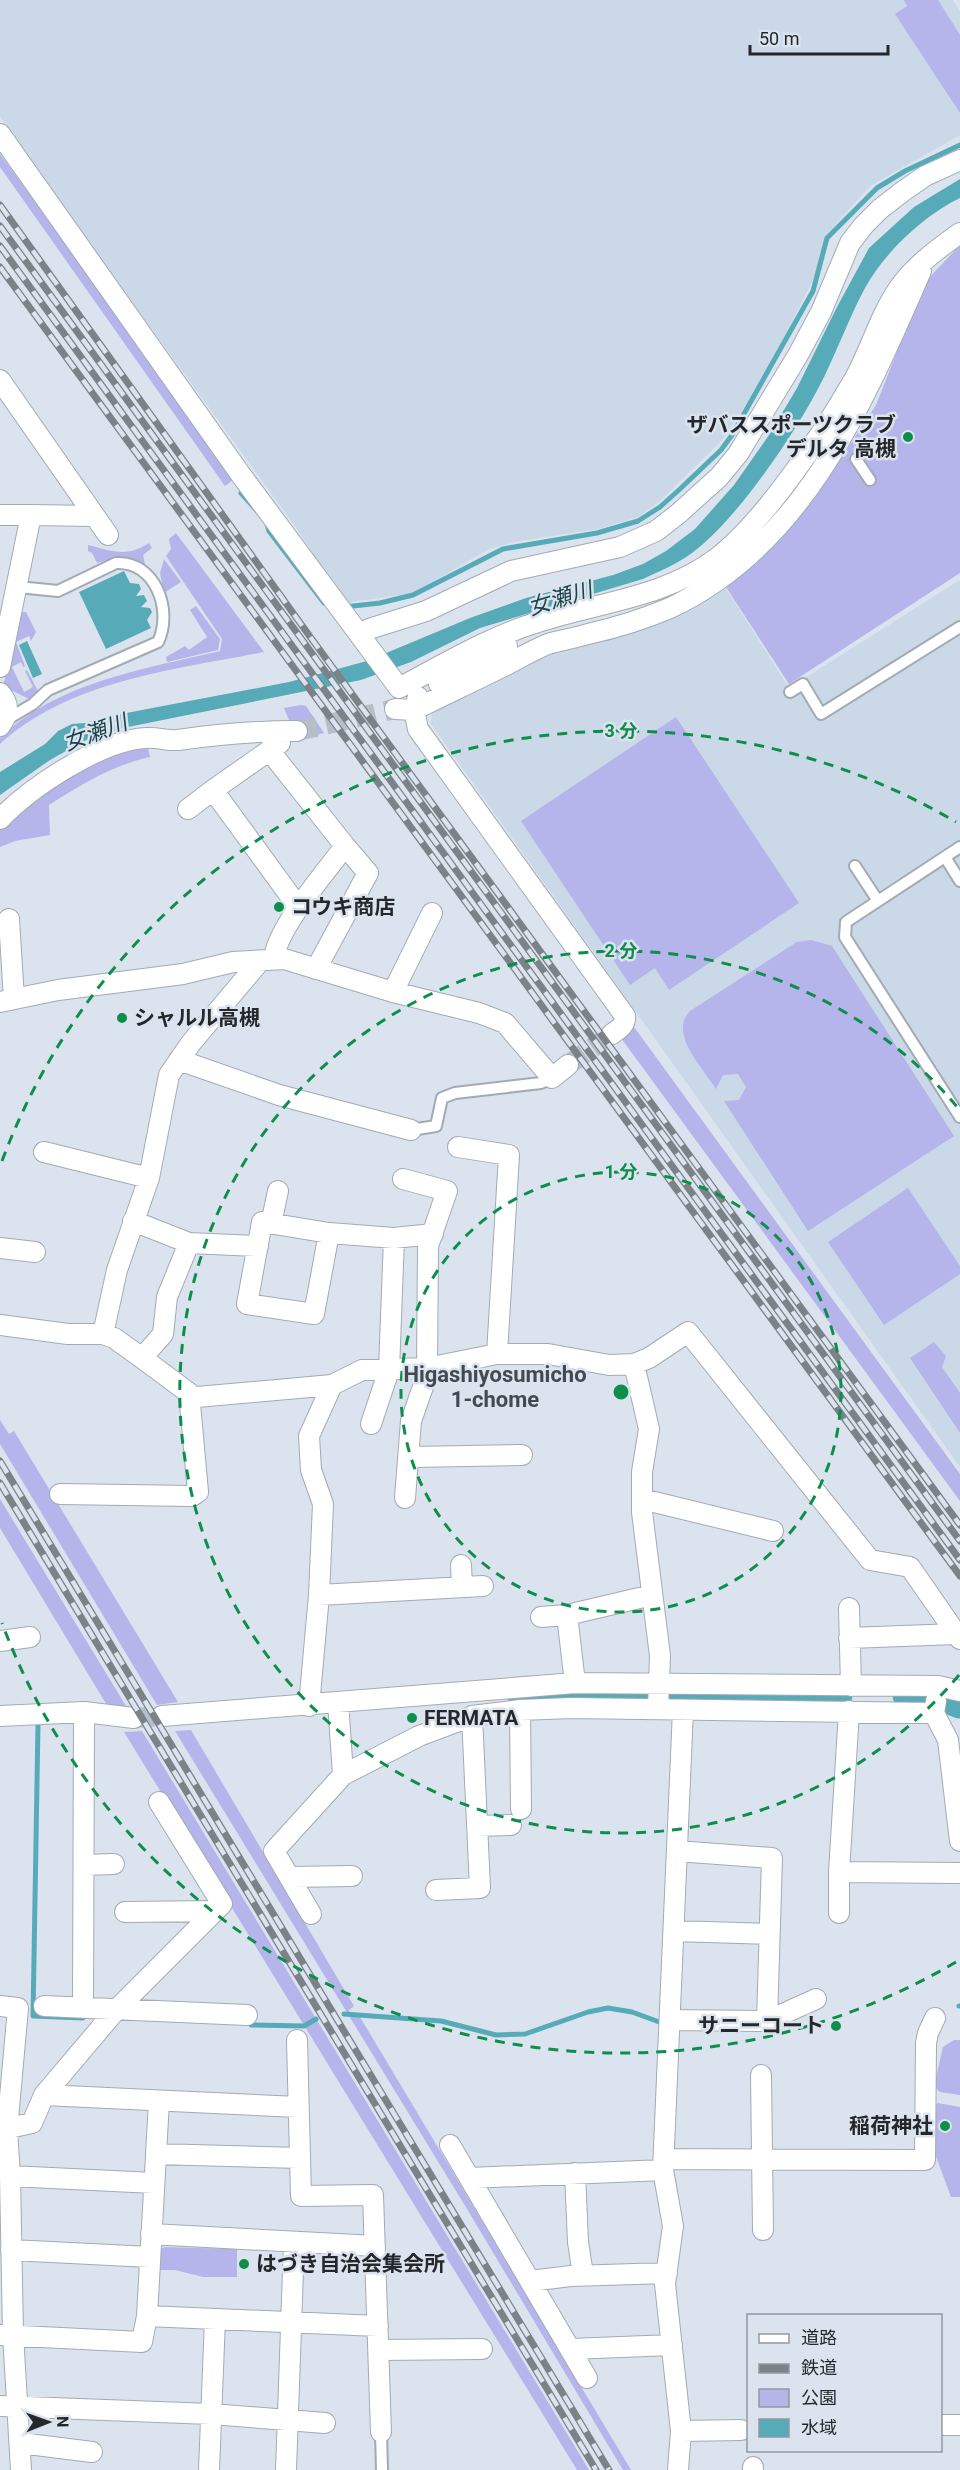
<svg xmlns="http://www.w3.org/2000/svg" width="960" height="2470" font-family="Roboto,'Noto Sans JP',sans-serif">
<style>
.built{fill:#cad8e7}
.green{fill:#b5b4eb}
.water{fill:#57abb8}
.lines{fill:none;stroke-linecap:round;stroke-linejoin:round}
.stream{stroke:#57abb8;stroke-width:5}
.river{stroke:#57abb8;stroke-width:33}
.minor-tunnel{stroke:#b6bec7;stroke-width:20;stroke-dasharray:20 10;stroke-linecap:butt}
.service-casing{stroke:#a2abb4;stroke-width:14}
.minor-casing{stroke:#a2abb4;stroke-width:22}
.service{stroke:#fff;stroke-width:10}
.minor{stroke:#fff;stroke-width:20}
.rail-casing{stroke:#7b8288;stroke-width:7}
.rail{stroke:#dbe4ee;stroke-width:4.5;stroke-dasharray:14;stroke-linecap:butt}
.ring{fill:none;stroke:#0d8e4b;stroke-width:3;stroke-dasharray:10 8}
.poi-dot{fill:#0d8e4b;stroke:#dbe4ee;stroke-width:2}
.labels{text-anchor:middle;stroke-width:5;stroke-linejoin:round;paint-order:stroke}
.poi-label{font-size:21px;font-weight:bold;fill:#24282b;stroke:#dbe4ee;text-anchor:start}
.water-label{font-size:22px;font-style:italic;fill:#1b4349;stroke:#dbe4ee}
.neighbourhood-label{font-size:22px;font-weight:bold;fill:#424a51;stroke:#dbe4ee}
.centre{fill:#0d8e4b;stroke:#dbe4ee;stroke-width:3}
.ring-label{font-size:18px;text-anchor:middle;font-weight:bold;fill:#0d8e4b;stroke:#dbe4ee;stroke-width:5;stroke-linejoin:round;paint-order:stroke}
</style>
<rect width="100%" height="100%" fill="#dbe4ee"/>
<path class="built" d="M0 0H953L960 11V135L870 186 825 236 815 276 786 334 747 402 724 438 659 502 638 517 598 529 519 541 489 549 413 593 344 603 295 526 42 178 0 116Z
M960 580V1467L431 724 433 706 535 655 725 587 789 688Z"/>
<path class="green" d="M904 0H938L960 35V113L895 14 907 6Z
M0 154 237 477 225 486 0 167Z
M960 245V573L789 684 724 584 771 547 798 517 834 469 876 405 924 283Z
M176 533 264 652C174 670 71 680 0 744V738C57 682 145 669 220 651L222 639 166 556 171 549 169 539Z
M149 543 152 548 143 555 146 569C128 558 118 557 97 563L92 553 88 551V545C113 551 126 558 149 543Z
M164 559 181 582 164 593 160 573Z
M196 606 220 639 218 650 167 662 166 657 185 646 189 650 207 637 190 610Z
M21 612H26L36 632 31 641 29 636 16 642 25 666 23 667 21 662 12 667 24 692 33 687 25 671 27 670 38 691 29 699 3 686Z
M301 705 306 706 324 733 303 738 289 720 284 708Z
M676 717 799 903 669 990 655 968 630 985 521 821Z
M147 743 150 757C113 765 80 785 49 805L50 835 15 841 0 847V830L32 801 92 763Z
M811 940 832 946 954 1136 808 1231 724 1101 739 1100 746 1087 738 1074 723 1075 716 1089C703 1068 668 1033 690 1011L797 942Z
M634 1027 960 1474V1501L621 1038Z
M908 1188 960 1266V1274L884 1325 828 1242Z
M934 1342 946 1356 942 1367 960 1393V1433L910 1358Z
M0 1420 9 1434 14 1431 178 1702 157 1705 0 1444Z
M0 1499 126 1706 108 1707 0 1528Z
M191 1730 354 2006 349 2010 352 2016 360 2017 631 2470H623L467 2209 175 1731Z
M142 1731 589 2470H577L124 1732Z
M954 2040H960V2095L940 2092 934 2086 943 2047Z
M938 2103 960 2107V2197H951L931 2143V2108Z
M165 2247 237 2249V2277H203L175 2270H158V2249Z"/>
<path class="water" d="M960 179V198C923 216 885 252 865 288 850 316 839 346 825 375 800 427 738 519 692 553 677 564 660 571 643 579L480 628 411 662 361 680 123 728 84 741 50 760 0 795V772L45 744 58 731 72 724 85 723 121 714 289 682 367 661 470 618 526 598 613 575 643 564 666 551 695 529 734 485 769 435 797 388 837 307 869 248 914 207Z
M124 571 130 583 139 584 141 589 136 596 144 595 147 601 141 607 150 608 152 612 147 620 151 628 106 649 79 592Z
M27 641 42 674 33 678 19 645Z"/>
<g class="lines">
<path class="stream" d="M247 489 241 493 258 512
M267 524 269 531 324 603
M344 607 380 603 413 595 503 549 597 533 638 521 660 507 680 489 721 450 732 435 813 291 827 238 877 188 905 171 960 145
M38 1724 33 2016 83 2018
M959 2006H960
M344 2014 441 2021 496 2035 525 2034 588 2012 608 2008 632 2012 662 2023
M251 2025 304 2026 316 2019"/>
<path class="river" d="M683 1694 836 1695
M909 1695 948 1697 960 1702
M524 1696 569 1693 648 1694"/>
<path class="minor-tunnel" d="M297 731 395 709
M568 1065 612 1034
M134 1718 162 1716"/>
<g class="service-casing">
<path id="service" d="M856 459 870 480
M790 692 803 684 821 714 960 627
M6 720 33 704 48 690 158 642C173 611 156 561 116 563L58 591 18 587
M960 847 846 922 845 937 960 1117
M945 857 960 881
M855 866 878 901
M411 1130 436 1126 442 1098 455 1093 541 1083 552 1078
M381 2432 382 2470"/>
</g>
<g class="minor-casing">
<path id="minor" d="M0 134 241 475 399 688C444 664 489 637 538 622 599 602 664 598 717 558 766 520 824 432 855 378 871 349 880 315 899 288 914 266 939 248 960 233
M0 380 108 535
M0 515H31
M369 629 426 611 511 571 620 547 656 531 678 514 719 477 738 454 798 355 821 312 850 243 864 225 880 209 902 192 925 176 960 160
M0 667 31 515 94 516
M439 684 507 646
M0 693C10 704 8 715 0 726
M418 697 414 710 418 729 625 1016C626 1025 619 1029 612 1034
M395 709 414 710C444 695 474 681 504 666 518 659 533 650 548 644 561 640 575 638 588 634 615 628 644 619 670 608 805 545 865 399 921 271
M280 743 213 790 299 908
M269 750 345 846C326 872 276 929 274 959
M188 809 213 790
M0 819C31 787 101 740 146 738 157 737 168 741 178 740 219 734 255 731 297 731
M9 919 14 999
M316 969 368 873 345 846
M393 992 432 913
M0 1002 58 990 183 974 233 962 284 959 393 992 479 1013 505 1023 552 1078 568 1065
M179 1060 279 1095 411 1130
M458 1147 509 1155 497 1354
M44 1152 149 1178
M403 1179 447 1191 428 1246 427 1368 425 1381 411 1421 405 1498
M133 1221 189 1243 258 1246
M271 1224 278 1191
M329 1233 314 1314 247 1304 262 1222 329 1233 394 1238 433 1234
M0 1248 35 1252
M0 1325 68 1334H103L114 1338 142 1358 189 1393 198 1492 192 1496 60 1494
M103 1334 117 1270 149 1178 169 1075 191 1043 260 961
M142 1358 163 1334 167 1297 189 1243
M634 1364 649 1358 688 1332 870 1560 910 1567 960 1639
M191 1401 197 1397 332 1385 362 1370 427 1368 497 1354H548L609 1365 634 1364 649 1429 642 1472V1512L660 1656 658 1709
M371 1424 389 1370 394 1238
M410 1457 522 1455
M642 1499 773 1531
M461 1565 462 1587
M319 1595 483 1586
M849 1608 851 1686
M567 1615 575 1683
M541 1617 567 1615 652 1595
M849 1638 956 1634
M0 1641 30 1637
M936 1701 934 1713 948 1740 960 1841
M338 1702 343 1775
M309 1706 319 1595 323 1504 311 1470 309 1436 332 1385
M520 1710 521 1809
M0 1716 84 1712 134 1718
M162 1716 575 1683 938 1686 960 1691
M477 1826 511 1825
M677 1851 772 1858 767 2021
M84 1865 114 1864
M839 1872 960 1873
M291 1877 352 1876
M436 1890 480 1888 472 1716
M125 1912 215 1911
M839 1913V1872L849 1711
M311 1914 274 1851 343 1775 419 1736 472 1716 520 1710 571 1708 934 1713
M674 1931 769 1934
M0 2006 18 2008 7 2130 10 2176 13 2334 21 2470
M44 2006 247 2015
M83 2008 84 1712
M670 2020 767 2021 816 1999
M297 2040 301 2196 373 2195 381 2432
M761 2075 763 2230
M44 2095 298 2107
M0 2130 32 2123 44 2095 116 2010 222 1904 159 1802
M450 2145 587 2378
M156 2154 300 2158
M664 2159 925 2160 926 2043 928 2033 935 2018
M575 2173 578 2242 583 2275
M10 2176 154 2183
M470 2178 663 2170
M151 2234 375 2246
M11 2250 150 2257
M530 2281 571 2276 667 2273
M147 2316 378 2326
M0 2335 142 2342 147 2316 159 2101
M570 2349 672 2345
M379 2350 482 2349
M0 2406 211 2414 325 2423
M940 2425H960
M681 2431 741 2430
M20 2443 92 2452
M209 2470 215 2319
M286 2470 294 2242
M678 2470 681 2431 665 2284 673 2226 663 2170 683 1710
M753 2470V2467"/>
</g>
<use href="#service" class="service"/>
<use href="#minor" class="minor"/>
<g class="rail-casing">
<path id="rail" d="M0 205 311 638 960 1525
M0 226 960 1541
M0 246 960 1560
M0 267 960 1576
M0 1461 609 2470
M0 1483 596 2470"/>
</g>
<use href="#rail" class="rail"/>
</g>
<g class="ring">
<circle cx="621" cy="1392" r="220"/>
<path d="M959 1675A441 441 0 1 1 959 1109"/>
<path d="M956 1962A661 661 0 0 1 2 1623M2 1161A661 661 0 0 1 956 822"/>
</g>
<g class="poi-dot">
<circle cx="908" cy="437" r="6"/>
<circle cx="279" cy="907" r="6"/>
<circle cx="122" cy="1018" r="6"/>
<circle cx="412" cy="1718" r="6"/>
<circle cx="836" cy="2026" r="6"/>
<circle cx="945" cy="2126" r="6"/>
<circle cx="244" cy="2264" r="6"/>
</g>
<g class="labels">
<g class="poi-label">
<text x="896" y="432" text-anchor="end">ザバススポーツクラブ<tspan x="896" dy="24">デルタ 高槻</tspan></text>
<text x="291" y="914">コウキ商店</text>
<text x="134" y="1025">シャルル高槻</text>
<text x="424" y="1725">FERMATA</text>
<text x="824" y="2033" text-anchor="end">サニーコート</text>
<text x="933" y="2133" text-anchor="end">稲荷神社</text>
<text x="256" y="2271">はづき自治会集会所</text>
</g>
<g class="water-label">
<text transform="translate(560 598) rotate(-17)" y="8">女瀬川</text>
<text transform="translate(95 732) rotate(-20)" y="8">女瀬川</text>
</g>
<g class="neighbourhood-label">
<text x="495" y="1382">Higashiyosumicho<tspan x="495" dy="25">1-chome</tspan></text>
</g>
</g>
<circle cx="621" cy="1392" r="9" class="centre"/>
<g class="ring-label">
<text x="621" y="737">3 分</text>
<text x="621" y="957">2 分</text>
<text x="621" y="1178">1 分</text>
</g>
<rect x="747" y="2314" width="195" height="138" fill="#dbe4ee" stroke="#9299a0" stroke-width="1.5"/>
<rect x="759" y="2334" width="30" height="9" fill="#ffffff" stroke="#9299a0" stroke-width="1.5"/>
<text x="801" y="2344" font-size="18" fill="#24282b">道路</text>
<rect x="759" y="2364" width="30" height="9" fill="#7b8288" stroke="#9299a0" stroke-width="1.5"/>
<text x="801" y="2374" font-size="18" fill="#24282b">鉄道</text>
<rect x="759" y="2389" width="30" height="18" fill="#b5b4eb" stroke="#9299a0" stroke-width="1.5"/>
<text x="801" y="2404" font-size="18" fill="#24282b">公園</text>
<rect x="759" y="2419" width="30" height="18" fill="#57abb8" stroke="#9299a0" stroke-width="1.5"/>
<text x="801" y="2434" font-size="18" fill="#24282b">水域</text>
<g transform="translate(48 2422) rotate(89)" stroke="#dbe4ee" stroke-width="4.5" paint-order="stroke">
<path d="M0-4.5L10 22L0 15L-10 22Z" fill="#24282b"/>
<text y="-9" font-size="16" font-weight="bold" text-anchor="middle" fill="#24282b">N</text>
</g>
<path d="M750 45v9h138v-9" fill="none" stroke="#24282b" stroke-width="3"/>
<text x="759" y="45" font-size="18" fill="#24282b" stroke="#dbe4ee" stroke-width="4.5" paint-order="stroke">50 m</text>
</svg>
